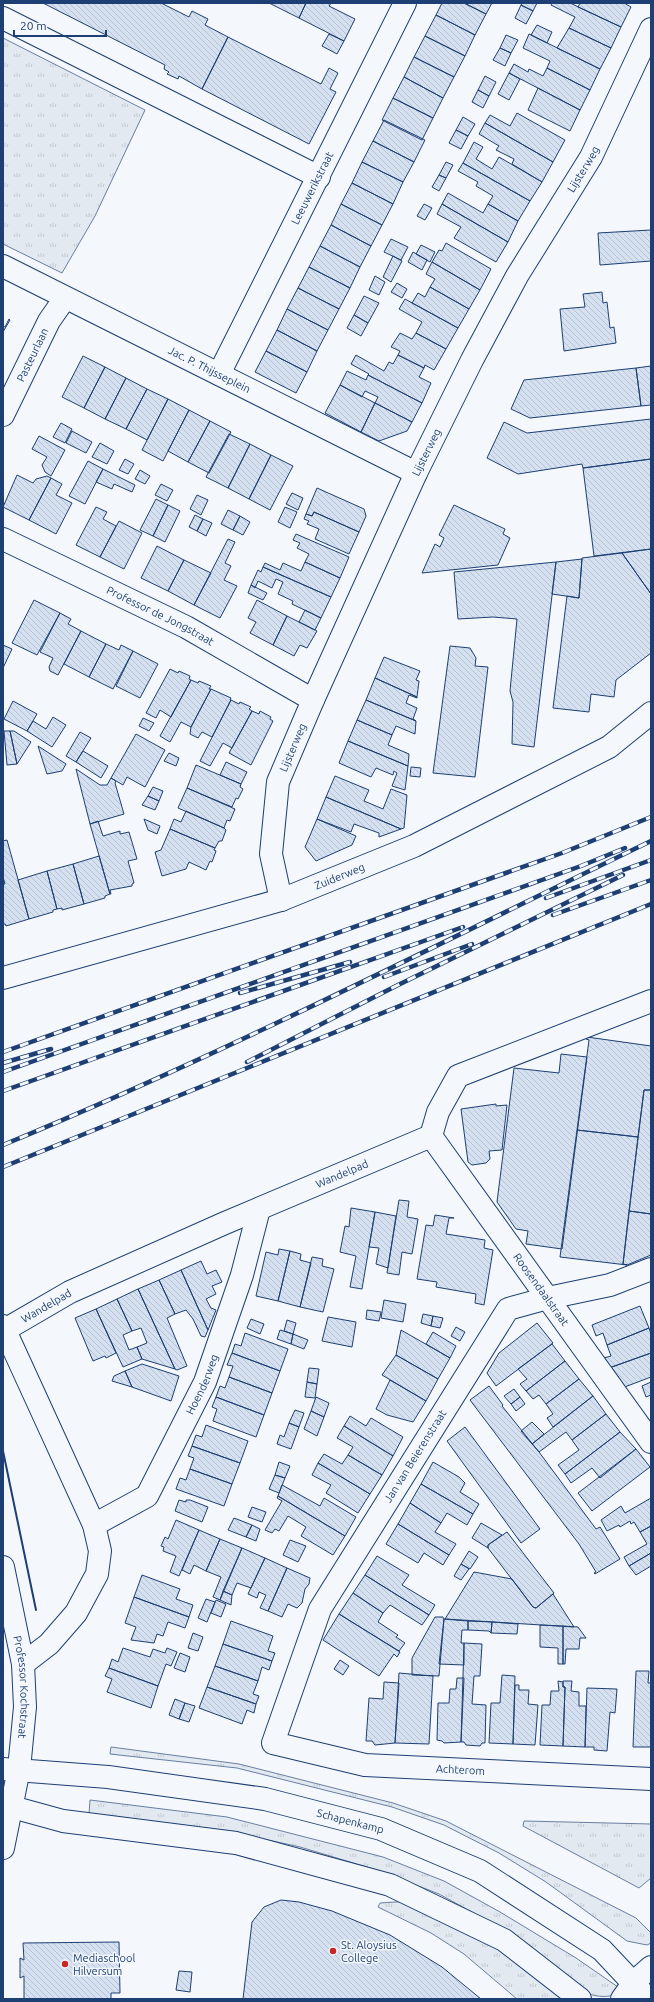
<svg xmlns="http://www.w3.org/2000/svg" width="654" height="2002" font-family="Ubuntu,sans-serif">
<style>
.grass{fill:url(#grass-tufts);stroke:#687fa3}
.building{fill:url(#building-back-hatch);stroke:#1d3f73}
.lines{fill:none;stroke-linecap:round;stroke-linejoin:round}
.minor-casing{stroke:#1d3f73;stroke-width:24}
.secondary-casing{stroke:#1d3f73;stroke-width:24}
.minor{stroke:#f4f7fb;stroke-width:22}
.secondary{stroke:#f4f7fb;stroke-width:22}
.rail-casing{stroke:#1d3f73;stroke-width:4.5}
.rail{stroke:#f4f7fb;stroke-width:3;stroke-dasharray:9;stroke-linecap:butt}
.wall{stroke:#1d3f73;stroke-width:2}
.poi-dot{fill:#c62828;stroke:#f4f7fb;stroke-width:1.5}
.labels{text-anchor:middle;stroke-width:3;stroke-linejoin:round;paint-order:stroke}
.street-label{font-size:11px;fill:#1d3f73;stroke:#f4f7fb}
.poi-label{font-size:11px;fill:#1d3f73;stroke:#f4f7fb;text-anchor:start}
</style>
<defs>
<pattern id="grass-tufts" width="24" height="20" patternUnits="userSpaceOnUse"><rect width="24" height="20" fill="#e3e9f0"/><path d="M3 7l-1-3M5 7V3M7 7l1-3M15 17l-1-3M17 17v-4M19 17l1-3" fill="none" stroke="#c2c9d1"/></pattern>
<pattern id="building-back-hatch" width="6" height="6" patternUnits="userSpaceOnUse"><rect width="6" height="6" fill="#d5e0f0"/><path d="M-1 5l2 2M0 0l6 6M5-1l2 2" fill="none" stroke="#b6c1d1"/></pattern>
</defs>
<rect width="100%" height="100%" fill="#f4f7fb"/>
<path class="grass" d="M3 38 145 110 95 216 62 273 3 244Z
M111 1747 239 1764 393 1803 446 1821 636 1918 651 1933V1943L647 1945 627 1941 546 1882 499 1853 444 1825 392 1807 237 1768 110 1754Z
M90 1800 227 1817 383 1857 444 1881 500 1912 576 1958 618 1987 614 1995C604 1998 595 1996 585 1993L494 1924 439 1894 380 1871 300 1847 232 1832 89 1814Z
M524 1821 651 1824V1878L639 1888 523 1826Z
M411 1901 483 1938 564 1999H517L464 1954 431 1933 378 1907 380 1903Z"/>
<path class="building" d="M43 3H161L189 17 192 11 208 19 205 25 228 37 202 89 179 76 178 79 167 74 169 72 164 69 165 65Z
M269 3H306L299 18Z
M306 3H331L329 6 355 19 344 41 299 18Z
M442 3H464L486 14 475 35 436 15Z
M464 3H492L486 14Z
M522 3H537L533 11 521 5Z
M552 3H570L621 27 611 48 569 28 575 17 551 5Z
M580 3H624L631 7 621 27 578 7Z
M521 5 533 11 526 24 515 18Z
M436 15 475 35 465 56 425 36Z
M537 25 552 32 547 43 531 35Z
M569 28 611 48 600 69 557 48Z
M329 34 344 41 337 54 322 46Z
M529 34 600 69 590 90 547 68 550 61 523 48Z
M506 35 518 40 511 53 500 48Z
M425 36 465 56 454 77 414 57Z
M228 37 321 84 329 68 338 73 330 89 336 92 309 144 202 89Z
M500 48 511 53 505 66 493 60Z
M414 57 454 77 443 98 404 77Z
M514 64 528 72 529 69 543 76 547 68 590 90 580 110 509 73Z
M509 73 520 79 509 100 498 94Z
M485 76 496 82 489 96 478 90Z
M404 77 443 98 433 118 393 98Z
M538 88 580 110 570 131 528 110Z
M478 90 489 96 483 108 472 102Z
M393 98 433 118 422 140 382 120Z
M517 113 565 140 553 162 485 123 490 115 510 126Z
M463 117 475 124 468 136 456 130Z
M384 120 425 140 414 162 373 141Z
M485 123 553 162 542 182 512 164 514 159 496 150 499 146 479 134Z
M456 130 468 136 461 149 449 143Z
M373 141 414 162 403 182 362 162Z
M474 142 483 147 476 159 492 169 499 157 542 182 530 201 463 163Z
M362 162 403 182 393 204 352 183Z
M446 162 453 165 446 178 439 175Z
M463 163 530 201 518 221 488 204 493 196 476 186 478 182 458 171Z
M439 175 446 178 439 191 432 187Z
M352 183 393 204 382 225 341 204Z
M448 193 483 213 488 204 518 221 508 242 442 204Z
M341 204 382 225 371 246 331 225Z
M424 204 432 208 425 220 417 216Z
M442 204 508 242 496 262 454 238 461 227 437 214Z
M331 225 371 246 360 267 320 246Z
M651 230V261L600 265 598 233Z
M391 239 408 247 401 260 384 252Z
M446 243 491 269 480 290 432 262 439 250 442 251Z
M421 245 435 252 430 262 416 254Z
M320 246 360 267 350 288 309 267Z
M413 252 427 260 422 270 408 262Z
M393 256 402 261 391 282 383 277Z
M432 262 480 290 469 309 430 287 435 279 426 274Z
M309 267 350 288 339 309 298 288Z
M375 276 385 282 379 295 369 290Z
M397 283 407 289 402 298 391 292Z
M430 287 469 309 458 328 412 303 418 293 425 297Z
M298 288 339 309 328 330 287 309Z
M602 292 603 303 607 302 610 328 614 327 616 343 564 351 560 309 585 307 583 294Z
M364 296 379 303 368 323 354 315Z
M405 299 458 328 446 349 416 333 422 322 399 309Z
M287 309 328 330 317 351 277 330Z
M354 315 368 323 361 336 347 328Z
M9 319 10 320 3 332V326L5 327Z
M277 330 317 351 307 372 266 351Z
M400 333 412 339 416 333 446 349 434 370 425 365 424 368 398 355 400 351 391 347Z
M266 351 307 372 296 393 255 372Z
M356 355 384 371 389 362 393 364 398 355 424 368 419 377 431 383 422 403 368 375 369 374 351 364Z
M83 356 105 367 84 408 62 397Z
M651 366V405L641 406 636 368Z
M105 367 126 378 105 419 84 408Z
M636 368 641 406 530 418 511 409 524 380Z
M347 371 366 380 368 375 422 403 412 422 375 403 378 397 365 391 362 397 340 385Z
M126 378 147 389 126 429 105 419Z
M340 385 375 403 361 432 325 413Z
M147 389 168 399 147 440 126 429Z
M168 399 189 410 163 461 142 450Z
M375 403 412 422 407 431 379 441 361 432Z
M189 410 210 421 188 462 168 451Z
M651 419V459L583 468 582 464 518 474 487 458 504 422 527 433Z
M210 421 231 432 209 473 188 462Z
M61 423 72 429 65 443 53 437Z
M72 431 92 442 86 453 66 443Z
M229 434 250 444 228 488 206 477Z
M39 436 65 450 51 476 45 472 42 465 47 457 32 449Z
M100 443 114 451 107 464 92 457Z
M250 444 271 455 249 499 228 488Z
M271 455 293 466 270 510 249 499Z
M125 459 134 464 128 474 119 470Z
M651 459V549L594 556 583 468Z
M88 461 103 469 85 504 69 496Z
M103 469 135 485 132 492 114 484 112 489 96 482Z
M140 470 150 476 145 484 135 479Z
M17 475 33 483 36 479 47 476 51 478 29 520 3 507Z
M51 478 62 484 56 495 72 503 56 534 29 520Z
M161 484 173 490 167 501 155 495Z
M317 488 364 509 366 516 359 532 314 512 312 516 306 514Z
M292 493 303 498 298 510 286 504Z
M197 495 208 500 201 515 190 509Z
M156 499 168 505 153 536 140 530Z
M168 505 180 511 165 542 153 536Z
M454 505 505 529 503 534 510 538 498 565 422 573 435 544 440 547 444 538 439 535Z
M96 507 107 512 103 519 116 526 100 557 76 545Z
M285 507 297 512 290 528 278 522Z
M228 510 240 516 233 530 221 524Z
M314 512 359 532 349 554 315 539 319 529 307 524 309 521 304 519 306 514 312 516Z
M195 515 203 519 197 531 189 527Z
M240 516 250 522 243 535 233 530Z
M203 519 212 523 206 536 197 531Z
M119 521 142 533 124 569 100 557Z
M296 534 349 557 340 578 305 562 309 554 297 548 300 543 293 540Z
M228 539 235 542 225 563 231 566 224 580 237 586 220 618 194 605Z
M157 546 184 560 168 591 141 578Z
M651 549V594L622 553Z
M622 553 651 594V653L616 680 614 697 591 694 589 712 553 708 567 596 579 598 582 558Z
M582 559 579 598 552 594 556 562Z
M184 560 211 573 194 605 168 591Z
M305 562 340 578 331 597 263 567 265 563 280 570 283 563 301 571Z
M556 562 534 747 512 744 513 702 510 691 517 619 493 617 458 619 454 572Z
M263 567 331 597 321 618 292 604 293 601 278 594 283 582 276 579 272 588 258 581 255 588 251 585 258 570 261 572Z
M251 585 267 593 263 600 248 593Z
M34 600 60 613 37 655 12 643Z
M257 600 287 616 273 645 250 633 256 622 248 618Z
M305 610 321 618 315 630 299 622Z
M60 613 71 619 68 624 81 631 58 675 50 671 49 667 53 658 40 652Z
M287 616 317 631 307 648 300 645 294 656 273 645Z
M81 631 106 644 89 677 64 664Z
M106 644 119 650 121 645 133 651 113 689 89 677Z
M3 645 12 649 3 668Z
M450 646 470 648 476 658 475 666 488 667 475 777 433 773Z
M133 651 158 664 140 698 116 686Z
M384 657 420 671 416 680 419 681 417 697 375 678Z
M170 669 178 673 179 671 190 676 189 679 191 680 171 717 160 710 156 718 146 713Z
M375 678 417 697V698L409 695 406 703 417 708 413 719 416 721 366 700Z
M191 680 198 683 199 681 211 686 209 689H211L191 727 181 722 170 742 160 736Z
M211 689 231 698 230 700H231L212 737 202 732 198 738 190 734 191 727Z
M231 700 239 704 240 702 251 707 249 709 252 711 232 748 223 743 210 766 200 761Z
M366 700 416 721 415 734 396 726 392 735 357 720Z
M13 701 37 714 27 731 4 719Z
M252 711 259 714 260 711 271 717 270 719 273 721 251 765 229 753Z
M53 717 66 725 52 747 27 731 33 721 46 729Z
M143 718 154 723 149 731 139 726Z
M357 720 392 735 388 745 409 754 408 766 348 741Z
M4 731H10L17 764 7 765Z
M10 731H14L31 742 17 764Z
M80 732 91 738 76 762 66 756Z
M136 734 165 750 145 787 127 777 123 785 111 778Z
M348 741 408 766 405 790 392 786 397 773 394 771 393 775 376 768 371 777 339 763Z
M38 746 66 764 62 771 47 774Z
M83 751 108 766 101 778 76 762Z
M169 753 179 758 176 766 164 761Z
M226 762 247 772 241 784 220 775Z
M196 765 241 784 240 787 243 789 238 799 236 798 232 807 187 788Z
M411 767 421 768 420 777 410 776Z
M76 769 100 785H107L111 778 116 781 115 783 124 814 90 824Z
M335 776 369 790 364 801 383 809 391 789 407 795 404 828 401 829 326 797Z
M153 787 163 791 159 801 148 796Z
M187 788 235 809 230 821 227 820 224 828 178 808Z
M148 796 159 801 155 810 142 805Z
M326 797 401 829 379 837V833L354 824 351 832 317 819Z
M186 811 224 828 226 830 222 841H219L215 848 170 829 174 819 181 822Z
M144 819 160 826 157 834 148 830Z
M317 819 356 836 352 845 316 861 305 847Z
M98 821 103 836 120 831V834L129 832 137 859 128 861 134 883 132 884V886L110 890 111 894H110L90 824Z
M170 829 215 848 214 850 216 851 212 862 210 861 206 870 189 862 186 869 162 876 155 852 161 850Z
M7 840 29 919 6 926 5 924H3V884H5L3 877V841Z
M99 856 110 894 105 896V898L84 904 73 864Z
M73 864 84 904 62 910V908L57 909 47 871Z
M47 871 57 909 53 910V912L29 919 18 880Z
M587 1037 651 1046V1090H644L638 1137 577 1130 589 1040 586 1039Z
M561 1054 587 1057 562 1249 526 1244 528 1231 516 1229 497 1202 514 1068 559 1073Z
M644 1090H651V1214L629 1211Z
M496 1104V1106L507 1105 502 1150 489 1151 490 1159 486 1163 472 1165 468 1162 461 1109Z
M577 1130 638 1137 623 1264 627 1265 560 1257Z
M399 1200 409 1201 407 1217 418 1219 412 1254 402 1252 399 1275 387 1273Z
M351 1208 375 1212 362 1289 350 1287 356 1256 340 1252 345 1226 349 1227Z
M629 1211 651 1214V1255L627 1265 623 1264Z
M375 1212 396 1216 388 1268 376 1264 379 1248 369 1247Z
M435 1215 454 1218H449L446 1234 485 1240 484 1248 493 1250 484 1305 475 1303 476 1294 436 1287 437 1282 417 1279 426 1225 433 1226Z
M279 1249 290 1251 278 1301 256 1296 266 1252 278 1255Z
M290 1251 301 1254 300 1260 311 1263 300 1307 278 1301Z
M312 1257 323 1259 322 1266 334 1269 323 1312 300 1307Z
M201 1261 207 1274 216 1270 222 1282 212 1286 216 1294 206 1299 211 1308 216 1310 208 1330 181 1270Z
M181 1270 208 1330 205 1337 201 1336 193 1319 186 1310 175 1314 159 1280Z
M159 1280 175 1314 167 1318 187 1366 177 1370 175 1369 138 1289Z
M138 1289 175 1369 142 1359 137 1347 147 1343 141 1328 132 1331 117 1299Z
M117 1299 132 1331 123 1335 129 1350 137 1347 142 1359 123 1367 96 1309Z
M384 1300 406 1304 403 1322 381 1318Z
M640 1306 649 1328 607 1345 603 1333 596 1336 592 1325Z
M96 1309 116 1353 106 1358 105 1356 93 1361 75 1318Z
M367 1310 381 1312 379 1321 366 1319Z
M423 1314 433 1316 431 1326 421 1323Z
M433 1316 443 1318 440 1328 431 1326Z
M328 1317 356 1322 352 1347 322 1341Z
M251 1319 264 1324 260 1334 247 1328Z
M287 1320 296 1323 293 1334 284 1331Z
M537 1323 553 1343 496 1386 487 1373 499 1353Z
M456 1327 465 1332 460 1341 451 1336Z
M649 1328 651 1334V1353L609 1368 604 1358 611 1356 607 1345Z
M280 1330 293 1334 291 1344 277 1339Z
M401 1330 450 1358 438 1379 396 1355Z
M433 1332 456 1346 450 1358 426 1344Z
M245 1333 288 1349 280 1371 232 1353 235 1344 241 1346Z
M293 1334 308 1340 304 1349 291 1344Z
M552 1344 565 1361 526 1391 520 1384 527 1379 518 1369Z
M232 1353 280 1371 272 1393 229 1377 233 1366 227 1365Z
M651 1353V1377L622 1388 618 1376 612 1378 609 1368Z
M396 1355 438 1379 426 1401 382 1375Z
M565 1361 579 1379 546 1404 539 1395 533 1399 526 1391Z
M142 1364 179 1376 171 1401 132 1387 125 1371Z
M309 1368 319 1369 317 1384 307 1382Z
M125 1371 132 1387 112 1381 114 1376Z
M229 1377 272 1393 264 1415 216 1397 220 1386 225 1388Z
M579 1379 593 1396 553 1427 547 1418 553 1414 546 1404Z
M390 1380 426 1401 413 1422 387 1415 376 1409Z
M307 1382 317 1384 315 1398 305 1397Z
M651 1382V1395L646 1397 642 1386Z
M489 1386 503 1405 502 1406 539 1452 596 1529 600 1527 620 1559 595 1574 594 1573 596 1572 579 1544 470 1400Z
M514 1389 520 1397 511 1404 504 1396Z
M593 1396 606 1414 572 1440 566 1432 539 1452 532 1444Z
M216 1397 264 1415 256 1437 213 1421 217 1409 212 1407Z
M316 1397 329 1403 324 1417 311 1411Z
M520 1397 525 1404 516 1411 511 1404Z
M295 1410 304 1413 299 1427 289 1423Z
M311 1411 324 1417 317 1436 304 1429Z
M606 1414 620 1432 565 1474 558 1465 579 1450 572 1440Z
M350 1416 366 1426 371 1418 403 1437 393 1456 344 1426Z
M532 1422 544 1434 532 1444 521 1431Z
M289 1423 299 1427 291 1449 277 1444 280 1435 284 1437Z
M206 1425 248 1441 240 1463 192 1446 196 1435 202 1437Z
M344 1426 393 1456 382 1475 348 1455 353 1447 337 1438Z
M465 1427 540 1529 521 1543 447 1441Z
M620 1432 636 1449 600 1478 592 1468 571 1483 565 1474Z
M192 1446 240 1463 232 1484 190 1469 194 1458 188 1456Z
M636 1449 650 1467 592 1511 578 1493Z
M324 1454 342 1464 348 1455 382 1475 370 1494 318 1463Z
M279 1462 290 1466 285 1478 275 1475Z
M433 1462 459 1477 465 1483 460 1492 479 1504 473 1514 421 1484Z
M318 1463 370 1494 358 1513 326 1493 331 1485 312 1475Z
M190 1469 232 1484 224 1506 176 1489 180 1478 186 1480Z
M275 1475 285 1478 279 1493 269 1489Z
M421 1484 473 1514 467 1525 447 1513 441 1523 410 1503Z
M282 1485 320 1506 324 1498 356 1517 345 1536 278 1496Z
M278 1496 345 1536 333 1555 301 1536 306 1527 288 1516 279 1531 275 1529 272 1533 265 1530 282 1501 277 1498Z
M651 1498V1526L640 1532 634 1522 631 1524 630 1521 620 1527 619 1525 607 1531 601 1520 621 1506 625 1513Z
M179 1500 186 1502V1500H190L208 1507 202 1522 175 1511Z
M410 1503 441 1523 435 1532 456 1544 449 1555 398 1524Z
M252 1507 266 1512 262 1522 248 1517Z
M234 1518 252 1525 246 1537 228 1530Z
M176 1520 199 1530 179 1576 170 1572 176 1556 163 1551 164 1547 161 1546 165 1537 168 1539Z
M481 1523 502 1535 488 1545V1548L472 1538Z
M398 1524 449 1555 443 1565 424 1553 418 1563 386 1544Z
M252 1525 260 1529 256 1541 246 1537Z
M651 1526V1553L629 1566 624 1557 647 1544 640 1532Z
M199 1530 220 1539 206 1571 194 1565 190 1574 182 1570Z
M507 1532 554 1593 536 1608 533 1607 488 1548V1545Z
M220 1539 242 1548 220 1600 213 1597 221 1577 206 1571Z
M290 1540 306 1546 298 1562 283 1555Z
M242 1548 265 1558 251 1588 237 1583 232 1595 223 1591Z
M469 1551 478 1557 470 1569 461 1564Z
M651 1553V1566L636 1575 629 1566Z
M377 1556 409 1575 402 1585 435 1605 429 1615 365 1575Z
M265 1558 287 1568 268 1611 260 1608 266 1595 259 1592 257 1598 248 1594Z
M461 1564 469 1569 461 1580 454 1576Z
M287 1568 310 1578 309 1584 305 1589 302 1603 297 1608 288 1604 282 1617 268 1611Z
M474 1572 512 1579 533 1607 536 1608 553 1594 574 1627 445 1619Z
M142 1575 180 1589 176 1599 193 1605 189 1617 134 1597Z
M365 1575 429 1615 422 1625 390 1605 383 1613 353 1593Z
M223 1591 232 1595 231 1605 220 1600Z
M353 1593 383 1613 378 1622 398 1635 396 1637 405 1643 399 1651 339 1614Z
M134 1597 189 1617 185 1628 168 1622 163 1636 157 1634 154 1643 131 1640 136 1627 125 1623Z
M206 1599 215 1602 207 1622 198 1618Z
M216 1600 226 1604 221 1617 211 1613Z
M339 1614 400 1652 397 1657 394 1654 379 1676 323 1640Z
M435 1617H443L444 1619 439 1676 412 1675V1658Z
M444 1619 468 1621V1630H462L461 1643H464V1665L439 1664Z
M231 1621 273 1636 268 1651 275 1653 272 1661 223 1644Z
M468 1621 492 1622 491 1633 489 1631 468 1630Z
M492 1622 518 1624 517 1634 491 1633Z
M540 1625 563 1626V1664H558V1648L540 1647Z
M563 1626 578 1627 586 1638H580L579 1649H566L565 1664H563Z
M193 1633 203 1637 198 1651 188 1648Z
M464 1643 482 1644 480 1676H474L472 1704 486 1705 485 1743H482L480 1746 466 1745 464 1742H461Z
M223 1644 272 1661 269 1670 262 1667 258 1681 215 1666Z
M123 1648 150 1657 153 1649 165 1653 167 1648 177 1652 171 1666 166 1664 158 1686 109 1668 112 1659 118 1662Z
M180 1653 190 1657 185 1672 174 1668Z
M340 1660 349 1666 343 1675 334 1669Z
M215 1666 258 1681 253 1694 259 1696 256 1704 207 1687Z
M109 1668 158 1686 151 1708 107 1692 112 1679 105 1676Z
M636 1671H649L648 1683H651V1747H633Z
M399 1673 433 1676 429 1744 395 1743Z
M502 1675 515 1676 513 1744 489 1743 491 1703H500Z
M457 1678H464L461 1742 444 1743 442 1741 437 1740 438 1703H449L450 1689H456Z
M558 1681 563 1682V1687H565L563 1746 540 1745 542 1705H550L551 1691H559Z
M563 1681H572L571 1691 579 1692V1706H586L585 1747 563 1746 565 1687H563Z
M384 1682 399 1683 395 1743 375 1745 372 1741H366L369 1698 383 1699Z
M515 1685H519V1690H529L528 1704 538 1705 535 1745 513 1744Z
M207 1687 256 1704 254 1713 247 1710 242 1724 199 1708Z
M587 1688 617 1689 615 1713 610 1712 607 1751 594 1750V1747H585Z
M175 1699 185 1703 179 1719 169 1715Z
M185 1703 195 1706 189 1722 179 1719Z
M281 1900 299 1902 332 1911 390 1935 442 1967 481 1999H243L252 1922 264 1907Z
M119 1942 120 1993H111V1999H24V1976L20 1978V1958L24 1960 23 1943Z
M179 1971 192 1972 190 1992 176 1990Z"/>
<g class="lines">
<g class="minor-casing">
<g id="minor">
<path d="M3 18 319 177"/>
<path id="s1" d="M3 266 416 473"/>
<path id="s2" d="M219 374 405 3"/>
<path id="s3" d="M3 415 49 321 65 298"/>
<path id="s4" d="M3 539 186 627 313 700"/>
<path id="s5" d="M281 900 271 854 278 782 313 700 416 473 472 360 517 276 591 157 651 29"/>
<path id="s6" d="M3 978 281 900 414 846 609 747 651 713"/>
<path id="s7" d="M431 1136 651 1442"/>
<path id="s8" d="M651 1269 610 1285 548 1298 508 1309 320 1609 273 1743 365 1765 651 1779"/>
<path d="M3 1326 94 1525 100 1551 97 1574 76 1613 49 1644 23 1664"/>
<path id="s9" d="M3 1331 70 1292 225 1223 431 1136 438 1112 458 1076 651 1001"/>
<path id="s10" d="M94 1525 147 1496 205 1382 242 1275 259 1209"/>
<path d="M3 1848 19 1769"/>
</g>
</g>
<g class="secondary-casing">
<g id="secondary">
<path id="s11" d="M3 1567 23 1664 25 1707 19 1769"/>
<path id="s12" d="M3 1769 108 1777 265 1799 381 1829 480 1871 602 1950 648 1999"/>
<path d="M3 1802 12 1807 63 1821 236 1843 390 1885 504 1940 580 1999"/>
<path d="M622 1999 634 1982 651 1967"/>
</g>
</g>
<use href="#minor" class="minor"/>
<use href="#secondary" class="secondary"/>
<g class="rail-casing">
<path id="rail" d="M546 898 651 860
M553 915 651 880
M384 977 472 944
M240 993 350 962
M3 1052 562 853 651 817
M247 1062 396 986 623 875
M3 1063 51 1049
M3 1072 581 866 625 848
M3 1091 463 927
M3 1145C224 1054 436 945 651 841
M3 1167 651 904"/>
</g>
<use href="#rail" class="rail"/>
<path class="wall" d="M3 1451 36 1610"/>
</g>
<g class="poi-dot">
<circle cx="333" cy="1951" r="4"/>
<circle cx="65" cy="1964" r="4"/>
</g>
<g class="labels">
<g class="street-label">
<text dy="4" stroke="none"><textPath href="#s5" startOffset="805">Lijsterweg</textPath></text>
<text dy="4" stroke="none"><textPath href="#s2" startOffset="208">Leeuwerikstraat</textPath></text>
<text dy="4" stroke="none"><textPath href="#s3" startOffset="67">Pasteurlaan</textPath></text>
<text dy="4" stroke="none"><textPath href="#s1" startOffset="231">Jac. P. Thijsseplein</textPath></text>
<text dy="4" stroke="none"><textPath href="#s5" startOffset="481">Lijsterweg</textPath></text>
<text dy="4" stroke="none"><textPath href="#s4" startOffset="175">Professor de Jongstraat</textPath></text>
<text dy="4" stroke="none"><textPath href="#s5" startOffset="157">Lijsterweg</textPath></text>
<text dy="4" stroke="none"><textPath href="#s6" startOffset="352">Zuiderweg</textPath></text>
<text dy="4" stroke="none"><textPath href="#s9" startOffset="374">Wandelpad</textPath></text>
<text dy="4" stroke="none"><textPath href="#s7" startOffset="189">Roosendaalstraat</textPath></text>
<text dy="4" stroke="none"><textPath href="#s9" startOffset="50">Wandelpad</textPath></text>
<text dy="4" stroke="none"><textPath href="#s10" startOffset="185">Hoenderweg</textPath></text>
<text transform="translate(415 1456) rotate(-58)" y="4">Jan van Beierenstraat</text>
<text dy="4" stroke="none"><textPath href="#s11" startOffset="122">Professor Kochstraat</textPath></text>
<text dy="4" stroke="none"><textPath href="#s8" startOffset="835">Achterom</textPath></text>
<text dy="4" stroke="none"><textPath href="#s12" startOffset="352">Schapenkamp</textPath></text>
</g>
<g class="poi-label">
<text x="341" y="1949">St. Aloysius<tspan x="341" dy="13">College</tspan></text>
<text x="73" y="1962">Mediaschool<tspan x="73" dy="13">Hilversum</tspan></text>
</g>
</g>
<rect width="654" height="2002" fill="none" stroke="#1d3f73" stroke-width="8"/>
<path d="M14 30v6h92v-6" fill="none" stroke="#1d3f73" stroke-width="2"/>
<text x="20" y="30" font-size="12" fill="#1d3f73" stroke="#f4f7fb" stroke-width="3" paint-order="stroke">20 m</text>
</svg>
